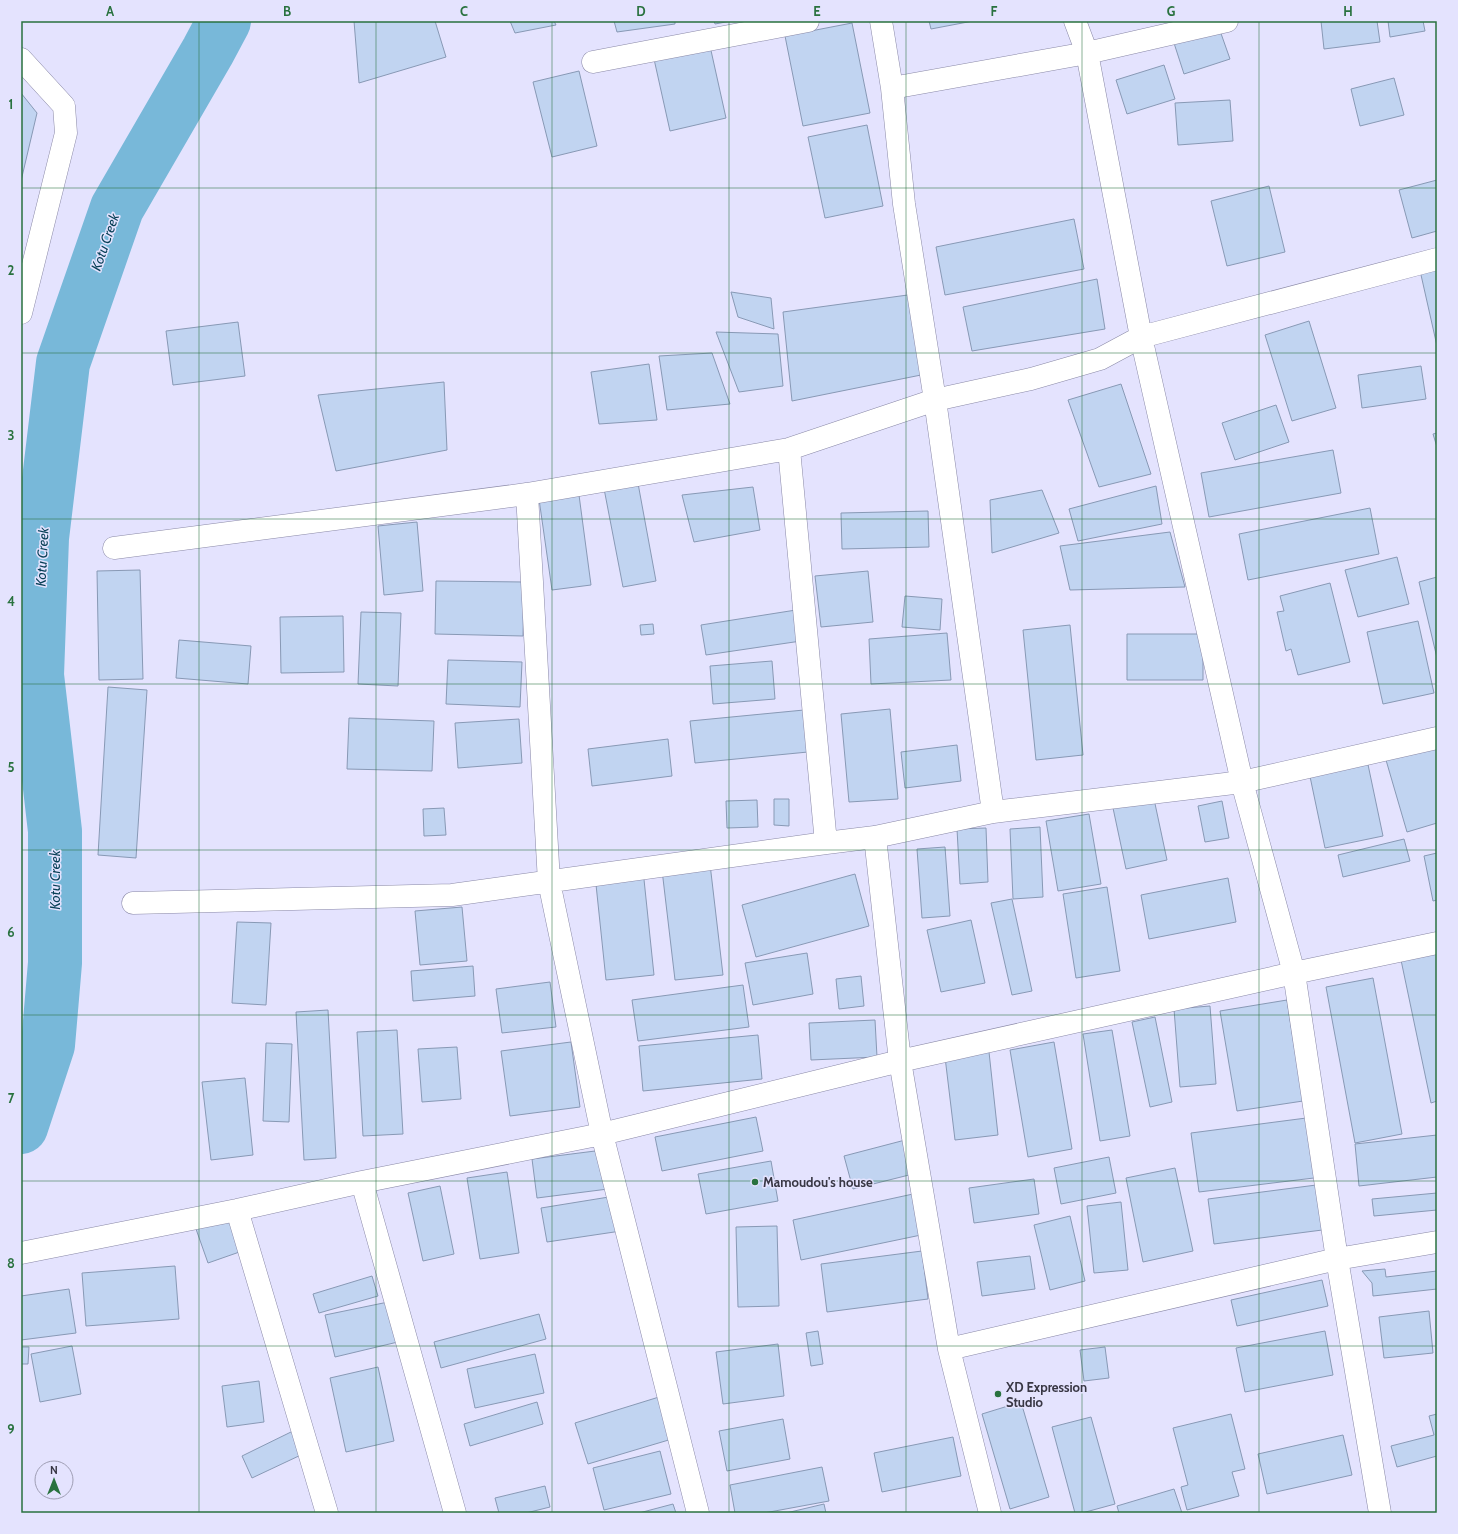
<svg xmlns="http://www.w3.org/2000/svg" width="1458" height="1534" font-family="Cabin,sans-serif">
<style>
.lines{fill:none;stroke-linecap:round;stroke-linejoin:round}
.river{stroke:#78b8d9;stroke-width:54}
.building{fill:#c1d4f1;stroke:#8899b5}
.minor-casing{stroke:#8a89a7;stroke-width:23}
.minor{stroke:#fff;stroke-width:22}
.grid{fill:none;stroke:#29723f;stroke-width:1;stroke-opacity:0.55}
.poi-dot{fill:#29723f;stroke:#e4e3fe;stroke-width:1.5}
.labels{text-anchor:middle;stroke-width:3;stroke-linejoin:round;paint-order:stroke}
.poi-label{font-size:13px;font-weight:bold;fill:#383744;stroke:#e4e3fe;text-anchor:start}
.water-label{font-size:14px;font-style:italic;fill:#073f56;stroke:#e4e3fe}
.neatline{fill:none;stroke:#29723f;stroke-width:1.5}
.grid-label{font-size:13px;text-anchor:middle;font-weight:bold;fill:#29723f}
</style>
<rect width="100%" height="100%" fill="#e4e3fe"/>
<g class="lines">
<path class="river" d="M21 1127 48 1045 55 963V831L37 675 42 538 63 363 117 208 208 51 224 21"/>
</g>
<path class="building" d="M354 21H435L446 57 359 83Z
M510 21H554L556 25 515 33Z
M614 21H675V24L617 32Z
M714 21H731L715 24Z
M929 21H973L931 29Z
M1321 21H1377L1380 42 1324 49Z
M1388 21H1423L1425 31 1390 37Z
M852 23 870 113 803 126 785 36Z
M1218 25 1230 59 1184 74 1173 40Z
M710 46 726 118 670 131 654 59Z
M1164 65 1175 99 1127 114 1116 80Z
M579 71 597 146 552 157 533 82Z
M1394 78 1404 115 1360 126 1351 89Z
M21 93 37 113 21 181Z
M1230 100 1233 141 1178 145 1175 103Z
M867 125 883 206 825 218 808 137Z
M1437 180V231L1412 238 1399 190Z
M1269 186 1285 252 1227 266 1211 201Z
M1074 219 1084 269 945 295 936 247Z
M1437 262V346L1419 266Z
M1097 279 1105 329 972 351 963 307Z
M731 292 771 298 774 329 738 317Z
M915 294 926 374 792 401 783 312Z
M1309 321 1336 408 1292 421 1265 335Z
M238 322 245 376 173 385 166 331Z
M716 332 778 334 783 386 739 392Z
M712 353 730 404 667 410 659 356Z
M649 364 657 420 599 424 591 372Z
M1421 366 1426 399 1362 408 1358 375Z
M444 382 447 450 336 471 318 395Z
M1121 384 1151 474 1099 487 1068 400Z
M1276 405 1289 442 1235 460 1222 423Z
M1437 433V447L1433 434Z
M1333 450 1341 493 1209 517 1201 473Z
M635 467 656 581 623 587 601 473Z
M577 480 591 585 552 590 537 485Z
M1156 486 1162 524 1078 541 1069 509Z
M753 487 760 530 694 542 682 495Z
M1042 490 1059 533 992 553 990 500Z
M1370 508 1379 554 1248 580 1239 534Z
M928 511 929 547 842 549 841 513Z
M417 522 423 591 384 595 378 526Z
M1170 532 1185 587 1070 590 1060 546Z
M1397 557 1409 604 1358 617 1345 570Z
M140 570 143 679 99 680 97 571Z
M868 571 873 622 821 627 815 576Z
M1437 577V658L1419 582Z
M436 581 524 582 523 636 435 634Z
M1330 583 1350 662 1298 675 1291 649 1286 651 1277 612 1284 611 1280 596Z
M905 596 942 599 940 630 902 627Z
M796 610 801 641 706 655 701 625Z
M361 612 401 613 398 686 358 684Z
M343 616 344 672 281 673 280 617Z
M1418 621 1434 693 1383 704 1367 632Z
M653 624 654 634 641 635 640 625Z
M1070 625 1083 755 1036 760 1023 630Z
M947 633 951 680 871 684 869 639Z
M1127 634H1203V680H1127Z
M179 640 251 646 248 684 176 678Z
M448 660 522 662 520 707 446 704Z
M772 661 775 699 713 704 710 666Z
M108 687 147 690 136 858 98 855Z
M890 709 898 799 849 802 841 714Z
M804 710 808 752 695 763 690 721Z
M349 718 434 721 432 771 347 769Z
M519 719 522 763 458 768 455 723Z
M668 739 672 776 592 786 588 749Z
M957 745 961 781 905 788 901 752Z
M1437 745V823L1407 832 1386 760Z
M1366 755 1383 836 1325 848 1308 767Z
M774 799H789V826L774 825Z
M1154 799 1167 860 1126 869 1113 808Z
M757 800 758 827 727 828 726 801Z
M1222 801 1229 838 1205 842 1198 806Z
M444 808 446 835 424 836 423 809Z
M1089 814 1101 884 1058 891 1046 821Z
M1040 827 1043 897 1013 899 1010 829Z
M986 828 988 882 960 884 957 829Z
M1404 839 1410 861 1343 877 1338 855Z
M945 847 950 916 922 918 917 849Z
M1437 853V900L1433 901 1424 856Z
M710 864 723 975 675 980 662 870Z
M643 870 654 975 606 980 595 875Z
M855 874 869 926 756 957 742 905Z
M1228 878 1236 922 1149 939 1141 895Z
M1107 887 1120 971 1076 978 1063 894Z
M1012 899 1032 991 1012 995 991 903Z
M462 907 467 961 420 965 415 911Z
M971 920 985 983 941 992 927 930Z
M237 922 271 923 266 1005 232 1003Z
M807 953 813 994 753 1005 745 963Z
M1437 953V1101L1431 1103 1401 960Z
M473 966 475 996 413 1001 411 971Z
M861 976 864 1006 839 1009 836 979Z
M1373 978 1402 1134 1355 1143 1326 987Z
M550 982 556 1027 502 1033 496 989Z
M743 985 749 1027 638 1041 632 1000Z
M1287 1000 1303 1101 1237 1111 1220 1011Z
M1210 1006 1216 1084 1180 1087 1174 1009Z
M328 1010 336 1158 304 1160 296 1012Z
M1155 1017 1172 1102 1150 1107 1132 1022Z
M875 1020 877 1057 811 1060 809 1023Z
M397 1030 403 1134 363 1136 357 1032Z
M1112 1030 1130 1136 1100 1141 1083 1034Z
M758 1035 762 1079 643 1091 639 1046Z
M571 1042 580 1107 510 1116 501 1051Z
M1054 1042 1072 1149 1028 1157 1010 1050Z
M266 1043 292 1044 289 1122 263 1121Z
M457 1047 461 1099 422 1102 418 1049Z
M989 1052 998 1135 955 1140 945 1057Z
M245 1078 253 1155 211 1160 202 1082Z
M756 1117 763 1151 662 1171 655 1137Z
M1314 1117 1322 1177 1199 1192 1191 1133Z
M1437 1135V1177L1359 1186 1355 1144Z
M909 1139 917 1173 853 1189 844 1156Z
M603 1150 608 1189 537 1198 532 1159Z
M1109 1157 1116 1193 1061 1204 1054 1168Z
M771 1161 778 1201 706 1214 698 1174Z
M1175 1168 1193 1251 1143 1262 1126 1178Z
M507 1172 519 1253 480 1259 467 1178Z
M1034 1179 1039 1214 974 1223 969 1188Z
M1324 1184 1330 1229 1214 1244 1208 1199Z
M440 1186 454 1254 423 1261 408 1193Z
M1437 1193V1210L1374 1216 1372 1199Z
M913 1194 921 1235 801 1260 793 1220Z
M615 1196 621 1231 547 1242 541 1208Z
M1121 1202 1128 1270 1094 1273 1087 1206Z
M235 1215 248 1249 208 1263 196 1229Z
M1070 1216 1085 1281 1050 1290 1034 1225Z
M777 1226 779 1306 738 1307 736 1227Z
M922 1251 928 1299 827 1312 821 1264Z
M1030 1256 1035 1289 982 1296 977 1262Z
M175 1266 179 1319 86 1326 82 1273Z
M1385 1269 1386 1277 1437 1271V1289L1373 1296 1372 1283 1362 1271Z
M372 1276 378 1296 319 1313 313 1294Z
M1322 1280 1328 1306 1237 1326 1231 1300Z
M69 1289 76 1333 21 1340V1296Z
M393 1301 402 1341 335 1357 325 1315Z
M1429 1311 1433 1353 1384 1358 1379 1317Z
M539 1314 546 1339 441 1368 434 1342Z
M818 1331 823 1364 811 1366 806 1333Z
M1325 1331 1333 1375 1245 1392 1236 1348Z
M778 1344 784 1396 723 1404 716 1352Z
M72 1346 81 1394 40 1402 31 1354Z
M21 1347H29L28 1364H21Z
M1105 1347 1109 1378 1084 1381 1080 1350Z
M535 1354 544 1393 475 1408 467 1369Z
M378 1367 394 1441 346 1452 330 1378Z
M259 1381 264 1422 227 1427 222 1386Z
M659 1397 672 1439 588 1464 575 1423Z
M537 1402 543 1424 470 1446 464 1424Z
M1021 1402 1049 1497 1010 1509 982 1414Z
M1231 1414 1245 1469 1232 1472 1239 1496 1187 1510 1181 1487 1188 1485 1173 1428Z
M1437 1414V1456L1397 1467 1391 1446 1434 1435 1429 1416Z
M1091 1417 1115 1504 1082 1513H1075L1052 1427Z
M783 1419 790 1459 727 1471 719 1431Z
M293 1431 303 1454 252 1478 242 1456Z
M1343 1435 1352 1475 1267 1494 1258 1454Z
M953 1437 961 1476 882 1492 874 1453Z
M660 1451 671 1494 604 1510 593 1468Z
M822 1467 829 1501 764 1513H735L730 1485Z
M545 1486 550 1507 526 1513H499L495 1498Z
M1174 1489 1182 1513H1119L1117 1506Z
M673 1504 676 1513H639Z
M824 1504 826 1513H786Z"/>
<g class="lines">
<g class="minor-casing">
<path id="minor" d="M881 21 892 88 904 204 935 400 993 812
M1075 21 1087 53 1141 337 1242 782 1294 973 1337 1259 1380 1513
M21 59 64 106 66 133 21 313
M593 62 808 21
M892 88 1087 53 1227 21
M789 449 826 843
M527 494 549 882 602 1134 698 1513
M114 548 527 494 789 449 935 400 1031 379 1100 359 1141 337 1437 259
M875 837 900 1061 949 1349 990 1513
M133 903 452 895 826 843 875 837 993 812 1242 782 1437 738
M362 1182 455 1513
M237 1210 327 1513
M21 1253 237 1210 362 1182 602 1134 900 1061 1294 973 1437 943
M949 1349 1337 1259 1437 1242"/>
</g>
<use href="#minor" class="minor"/>
</g>
<path class="grid" d="M199 21V1513M376 21V1513M552 21V1513M729 21V1513M906 21V1513M1082 21V1513M1259 21V1513M21 188H1437M21 353H1437M21 519H1437M21 684H1437M21 850H1437M21 1015H1437M21 1181H1437M21 1346H1437"/>
<g class="poi-dot">
<circle cx="755" cy="1182" r="4"/>
<circle cx="998" cy="1394" r="4"/>
</g>
<g class="labels">
<g class="poi-label">
<text x="763" y="1187">Mamoudou's house</text>
<text x="1006" y="1392">XD Expression<tspan x="1006" dy="15">Studio</tspan></text>
</g>
<g class="water-label">
<text transform="translate(105 242) rotate(-71)" y="5">Kotu Creek</text>
<text transform="translate(42 557) rotate(-87)" y="5">Kotu Creek</text>
<text transform="translate(55 880) rotate(-90)" y="5">Kotu Creek</text>
</g>
</g>
<rect width="1458" height="1534" fill="none" stroke="#e4e3fe" stroke-width="44"/>
<g transform="translate(54 1480)"><circle r="19" fill="#e4e3fe" stroke="#9f9eb4"/>
<path d="M0-3L7 15L0 10L-7 15Z" fill="#29723f"/>
<text y="-6" font-size="11" font-weight="bold" text-anchor="middle" fill="#383744">N</text>
</g>
<rect x="22" y="22" width="1414" height="1490" class="neatline"/>
<g class="grid-label">
<text x="110" y="16">A</text>
<text x="287" y="16">B</text>
<text x="464" y="16">C</text>
<text x="641" y="16">D</text>
<text x="817" y="16">E</text>
<text x="994" y="16">F</text>
<text x="1171" y="16">G</text>
<text x="1348" y="16">H</text>
<text x="11" y="109">1</text>
<text x="11" y="275">2</text>
<text x="11" y="440">3</text>
<text x="11" y="606">4</text>
<text x="11" y="772">5</text>
<text x="11" y="937">6</text>
<text x="11" y="1103">7</text>
<text x="11" y="1268">8</text>
<text x="11" y="1434">9</text>
</g>
</svg>
